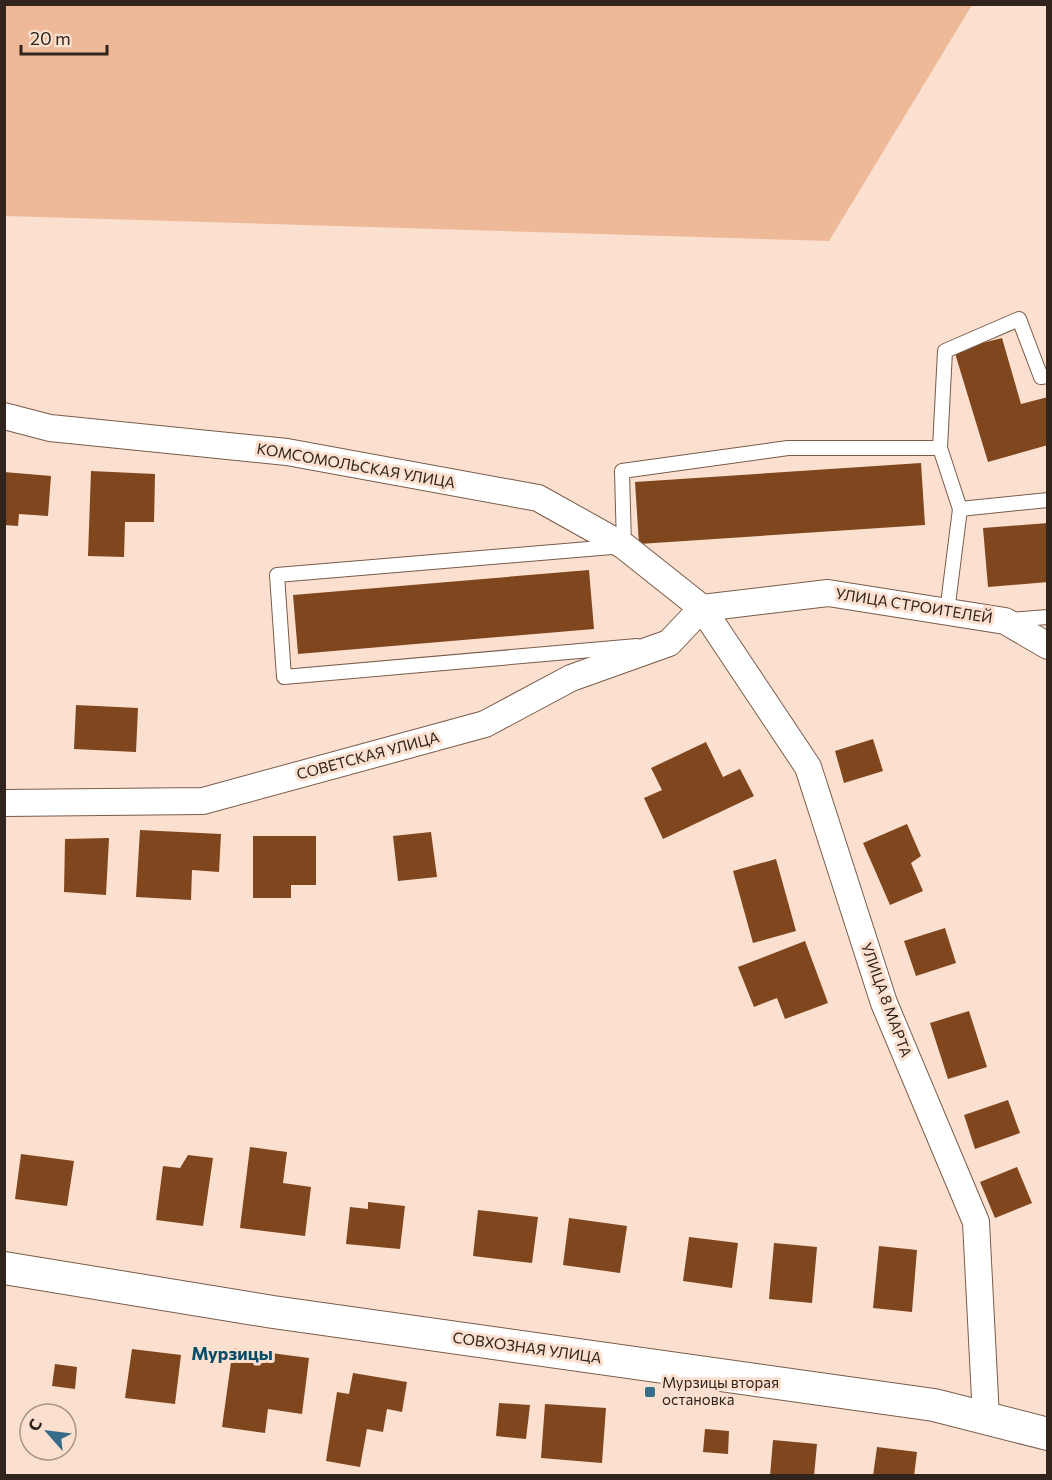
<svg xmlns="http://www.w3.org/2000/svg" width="1052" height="1480" font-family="Commissioner,sans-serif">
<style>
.green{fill:#eeb998}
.building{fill:#80461e}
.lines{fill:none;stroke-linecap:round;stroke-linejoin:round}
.service-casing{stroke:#795c4a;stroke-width:16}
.minor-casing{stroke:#795c4a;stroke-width:28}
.tertiary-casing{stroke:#795c4a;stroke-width:34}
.service{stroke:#fff;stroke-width:14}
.minor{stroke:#fff;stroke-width:26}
.tertiary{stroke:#fff;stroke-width:32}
.poi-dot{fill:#376d88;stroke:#fbe0cf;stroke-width:2}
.labels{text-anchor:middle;stroke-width:6;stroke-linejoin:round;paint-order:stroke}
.street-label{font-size:15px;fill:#30241c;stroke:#fbe0cf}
.poi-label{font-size:15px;fill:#30241c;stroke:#fbe0cf;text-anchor:start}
.quarter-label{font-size:18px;font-weight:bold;fill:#014c69;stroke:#fbe0cf}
</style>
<rect width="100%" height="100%" fill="#fbe0cf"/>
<path class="green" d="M5 4H972V5L829 241 5 216Z"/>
<path class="building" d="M1002 338 1021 404 1048 397V445L988 462 954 350Z
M921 463 925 525 639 544 635 482Z
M91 471 155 474 154 522H125L124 557 88 556Z
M4 472 51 476 48 516 19 514 18 526 4 525Z
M1048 523V582L988 587 983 528Z
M589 570 594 629 298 654 293 595Z
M76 705 138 708 136 752 74 749Z
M873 739 883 771 844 783 835 751Z
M706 742 723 777 740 769 754 796 663 839 644 798 662 790 651 768Z
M907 824 921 856 911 863 923 891 890 905 863 843Z
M140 830 221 834 219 872 192 870 191 900 136 897Z
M431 832 437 877 398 881 393 836Z
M253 836H316V885H291V898H253Z
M109 838 106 895 64 892 65 839Z
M776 859 796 931 753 943 733 871Z
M945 928 956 963 916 976 904 941Z
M805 941 828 1003 785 1019 777 998 754 1007 738 967Z
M969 1011 987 1067 948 1079 930 1023Z
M1008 1100 1020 1133 975 1149 964 1115Z
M250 1147 287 1152 283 1183 311 1187 305 1236 240 1228Z
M21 1154 74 1161 67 1206 15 1199Z
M188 1155 213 1158 203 1226 156 1220 163 1166 180 1168Z
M1017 1167 1032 1203 995 1218 980 1182Z
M368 1202 405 1206 400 1249 346 1244 350 1207 368 1209Z
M478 1210 538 1217 532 1263 473 1256Z
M569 1218 627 1226 620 1273 563 1265Z
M689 1237 738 1243 732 1288 683 1281Z
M774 1243 817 1247 812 1303 769 1299Z
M879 1246 917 1250 912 1312 873 1308Z
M233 1348 309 1358 302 1414 268 1409 265 1433 222 1427Z
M132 1349 181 1355 175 1404 125 1398Z
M55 1364 77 1367 75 1389 52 1386Z
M353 1373 407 1382 402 1412 387 1409 383 1432 367 1429 360 1467 326 1461 337 1392 349 1394Z
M499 1403 530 1405 526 1439 496 1436Z
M545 1404 606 1408 602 1463 541 1458Z
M705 1429 729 1431 728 1454 703 1452Z
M773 1440 817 1444 814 1476H770Z
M877 1447 917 1452 914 1476H873Z"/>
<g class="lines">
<g class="service-casing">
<path id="service" d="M940 448 945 351 1019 319 1041 377 1048 376
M947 612 960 509 1048 500
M1008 620 1048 617
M637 646 284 677 277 575 624 546 622 471 788 448H940L960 509"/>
</g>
<g class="minor-casing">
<path id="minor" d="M4 416 50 428 287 452 538 498 624 546 702 608 808 767 884 1003 976 1222 986 1418
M702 608 828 593 1005 621 1048 646
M4 803 203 801 485 724 571 678 669 643 702 608"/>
</g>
<g class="tertiary-casing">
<path id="tertiary" d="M4 1268 273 1312 934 1405 1048 1434"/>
</g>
<use href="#service" class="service"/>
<use href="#minor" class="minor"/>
<use href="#tertiary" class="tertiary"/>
</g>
<rect class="poi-dot" x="644" y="1386" width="12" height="12" rx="3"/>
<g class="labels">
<g class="street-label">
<text transform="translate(356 466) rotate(10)" y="5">КОМСОМОЛЬСКАЯ УЛИЦА</text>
<text transform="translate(914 606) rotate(9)" y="5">УЛИЦА СТРОИТЕЛЕЙ</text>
<text transform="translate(368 756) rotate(-15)" y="5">СОВЕТСКАЯ УЛИЦА</text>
<text transform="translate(886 1000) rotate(70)" y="5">УЛИЦА 8 МАРТА</text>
<text transform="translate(527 1348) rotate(8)" y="5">СОВХОЗНАЯ УЛИЦА</text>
</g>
<g class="poi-label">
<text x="662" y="1388">Мурзицы вторая<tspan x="662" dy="17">остановка</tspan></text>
</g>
<g class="quarter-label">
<text x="232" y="1360">Мурзицы</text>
</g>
</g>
<rect width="1052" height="1480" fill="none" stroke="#30241c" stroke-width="12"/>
<g transform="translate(48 1432) rotate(298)"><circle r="28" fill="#fbe0cf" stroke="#aa9587" stroke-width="1.5"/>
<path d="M0-4.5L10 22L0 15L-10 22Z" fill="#376d88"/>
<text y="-9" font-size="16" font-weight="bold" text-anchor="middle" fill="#30241c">С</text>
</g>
<path d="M21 45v9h86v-9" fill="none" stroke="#30241c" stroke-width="3"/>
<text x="30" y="45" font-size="18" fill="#30241c" stroke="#fbe0cf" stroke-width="4.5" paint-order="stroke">20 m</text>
</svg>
